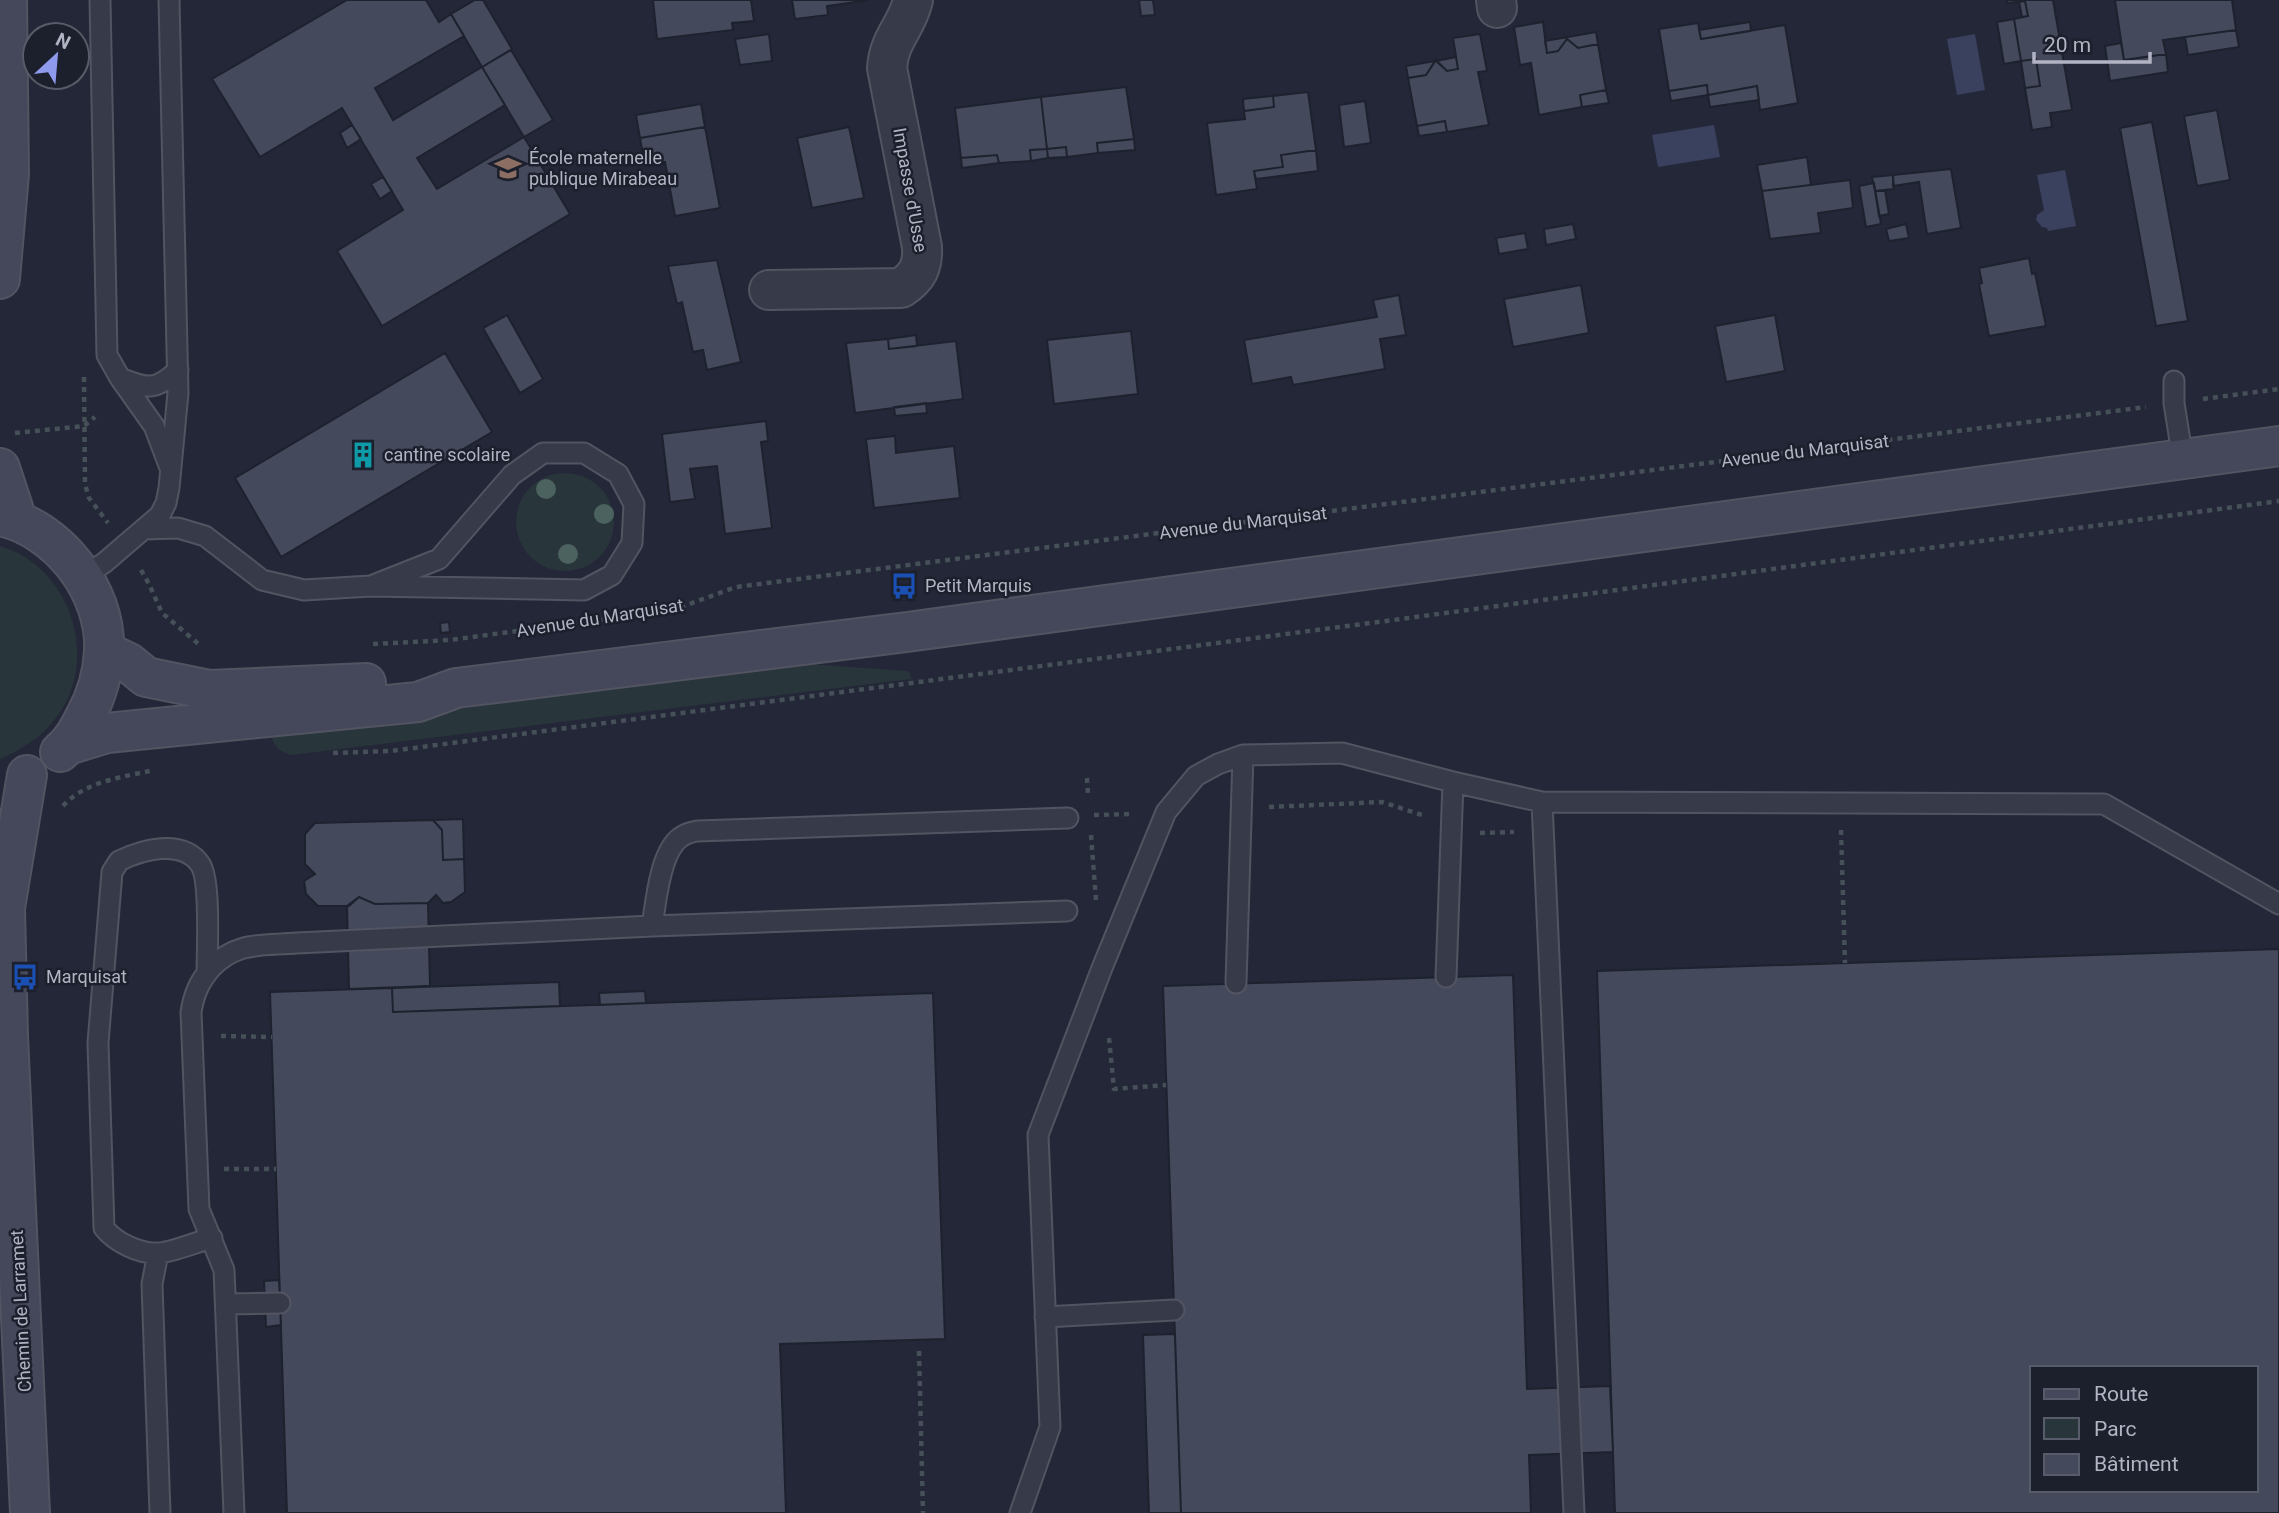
<svg xmlns="http://www.w3.org/2000/svg" width="2279" height="1513" font-family="Roboto,sans-serif">
<style>
.green{fill:#28353b}
.water{fill:#3a415e}
.building{fill:#45495c;stroke:#1e212e;stroke-width:2;fill-rule:evenodd}
.lines{fill:none;stroke-linecap:round;stroke-linejoin:round}
.lane-casing{stroke:#525462;stroke-width:23}
.street-casing{stroke:#525462;stroke-width:42}
.secondary-casing{stroke:#525462;stroke-width:42}
.path{stroke:#455058;stroke-width:4.5;stroke-dasharray:5 5;stroke-linecap:butt}
.lane{stroke:#373a48;stroke-width:19}
.street{stroke:#373a48;stroke-width:38}
.secondary{stroke:#45485a;stroke-width:38}
.tree{fill:#4b625e}
.labels{text-anchor:middle;stroke-width:5;stroke-linejoin:round;paint-order:stroke}
.poi-label{font-size:18px;fill:#b2b4c4;stroke:#1c1f2c;text-anchor:start}
.street-label{font-size:18px;fill:#b2b4c4;stroke:#1c1f2c}
</style>
<rect width="100%" height="100%" fill="#242737"/>
<path class="green" d="M516 522a49 49 0 1 1 98 0a49 49 0 1 1-98 0Z
M0 546C71 566 101 660 56 718 41 738 22 749 0 759Z
M792 663 908 671 912 679 291 755C279 751 274 747 271 735Z"/>
<path class="water" d="M1975 34 1985 90 1957 95 1947 39Z
M1714 125 1720 157 1658 167 1652 135Z
M2065 170 2076 226 2048 231 2047 228 2042 227 2036 220 2037 215 2044 210 2037 175Z"/>
<path class="building" d="M347 0H426L439 22 451 14 464 36 375 88 393 120 482 67 505 105 417 158 437 189 524 137 570 214 382 326 337 251 403 210 342 108 260 157 212 79Z
M475 0H483L512 49 482 67 451 14Z
M653 0H751L754 21 732 23 733 30 657 39Z
M792 0H869L827 6 828 15 795 19Z
M1139 0H1153L1155 15 1141 16Z
M2007 0H2053L2072 110 2050 113 2052 127 2032 130 2025 88 2040 86 2036 59 2021 61 2014 19 2028 16 2025 1 2007 3Z
M2115 0H2232L2236 30 2163 40 2166 54 2124 60Z
M2025 1 2028 16 2022 17 2019 2Z
M2014 19 2021 61 2004 64 1997 22Z
M1543 22 1547 53 1558 51 1567 39 1578 48 1598 44 1606 90 1580 95 1582 107 1539 115 1531 63 1520 65 1514 27Z
M1750 22 1751 31 1701 39 1699 30Z
M1698 23 1701 39 1785 25 1798 103 1760 110 1757 86 1708 95 1707 85 1669 91 1659 29Z
M2236 30 2239 47 2188 55 2185 37Z
M1596 32 1598 44 1578 48 1567 39 1558 51 1547 53 1545 41Z
M769 34 772 61 740 65 735 39Z
M1480 34 1487 71 1478 72 1489 125 1447 132 1445 121 1417 126 1408 78 1426 75 1436 60 1447 71 1458 69 1453 38Z
M2121 43 2124 60 2166 54 2168 72 2110 81 2105 46Z
M511 50 553 120 524 137 482 67Z
M1456 57 1458 69 1447 71 1436 61Z
M2036 59 2040 86 2025 88 2021 61Z
M1435 61 1426 75 1408 78 1406 66Z
M1707 85 1708 95 1671 101 1669 91Z
M1757 86 1759 100 1710 107 1708 95Z
M1126 87 1134 139 1097 143 1098 153 1067 157 1066 147 1047 149 1041 97Z
M1606 90 1609 103 1582 107 1580 95Z
M1308 92 1316 150 1281 155 1283 167 1254 171 1257 189 1216 195 1207 123 1245 119 1244 111 1274 107 1273 96Z
M1273 96 1274 107 1244 111 1243 99Z
M1041 97 1047 149 1030 150 1031 161 999 163 997 155 961 158 955 108Z
M1365 101 1371 143 1344 147 1339 105Z
M701 104 705 127 640 138 636 115Z
M2217 110 2230 180 2197 186 2184 116Z
M1445 121 1447 132 1419 136 1417 126Z
M2152 122 2188 321 2156 326 2120 128Z
M352 125 361 139 347 148 340 133Z
M705 127 720 208 675 216 665 162 645 166 640 138Z
M849 127 864 198 812 208 797 138Z
M1134 139 1135 150 1098 153 1097 143Z
M1066 147 1067 157 1048 158 1047 149Z
M1047 149 1048 158 1031 161 1030 150Z
M1316 150 1318 171 1256 179 1254 171 1283 167 1281 155Z
M997 155 999 163 962 168 961 158Z
M1807 157 1811 185 1762 191 1757 165Z
M1951 169 1961 228 1927 234 1919 182 1893 186V175Z
M1893 175 1894 189 1875 191 1872 177Z
M383 177 392 191 380 199 371 184Z
M1850 180 1853 208 1818 213 1821 233 1770 239 1762 191Z
M1874 183 1881 224 1866 227 1859 186Z
M1885 190 1889 214 1879 216 1875 191Z
M1573 224 1576 239 1546 245 1544 229Z
M1906 224 1909 238 1889 241 1886 229Z
M1525 233 1528 249 1499 254 1496 238Z
M2029 258 2032 274 2035 273 2046 326 1989 336 1979 284 1982 283 1979 268Z
M717 260 741 362 707 370 703 350 693 352 682 302 677 304 668 266Z
M1581 285 1589 333 1513 347 1504 299Z
M1399 295 1406 335 1380 339 1385 369 1293 385 1291 377 1252 384 1244 340 1377 317 1373 300Z
M507 315 543 379 520 393 483 328Z
M1775 315 1785 371 1726 382 1715 326Z
M1131 331 1138 394 1054 404 1047 340Z
M916 335 917 346 889 349 888 339Z
M888 339 889 349 956 341 963 399 855 413 846 343Z
M445 353 492 432 281 557 235 478Z
M926 403 927 413 895 416 894 407Z
M766 421 768 441 761 442 772 528 725 534 717 466 690 469 695 499 670 502 662 434Z
M895 436 896 453 954 446 960 498 874 508 866 439Z
M449 622 450 632 441 633 440 623Z
M463 819 464 859 443 860 442 830 433 820Z
M433 820 442 830 443 860 464 859 465 892 451 902 443 903 436 895 428 903 375 904 359 897 349 906H318L306 894 304 881 315 874 305 864V834L315 823Z
M359 897 375 904 428 903 430 986 349 989 347 906Z
M2279 949V1513H1615L1597 971ZM2032 1368H2256V1490H2032Z
M1513 975 1527 1389 1610 1386 1613 1452 1529 1455 1531 1513H1181L1163 986Z
M559 982 560 1006 393 1012 392 988Z
M392 988 393 1012 933 993 945 1339 780 1344 786 1513H287L270 992Z
M645 991 646 1003 600 1005 599 993Z
M279 1280 281 1325 266 1327 264 1281Z
M1175 1334 1181 1513H1149L1143 1335Z"/>
<g class="lines">
<g class="lane-casing">
<path id="lane" d="M100 0 107 355 120 378 154 426 170 468
M120 378C147 389 156 391 178 370
M2174 381V403L2183 460
M144 529 178 528 205 536 262 580 304 590 371 586 584 590 612 575 632 543 634 504 618 474 584 453H543L512 475 439 559 371 586
M82 577 104 563 160 515 166 503 169 488 178 393 169 0
M1542 802 1574 1513
M652 926C656 902 660 851 681 837 685 834 692 832 697 831L1068 818
M207 973C207 951 211 879 200 864 182 838 141 850 119 861L112 872 98 1043 104 1228C115 1242 139 1254 158 1253 170 1253 199 1241 212 1238
M1446 977 1453 782
M1236 983 1243 755
M158 1253 152 1284 160 1513
M227 1304 280 1303
M1045 1317 1174 1310
M234 1513 224 1270 199 1209 191 1012C194 994 199 982 211 968 237 941 262 946 297 943L652 926 1067 911
M1020 1513 1050 1427 1038 1135 1102 968 1166 812 1196 776 1218 764 1243 755 1342 753 1453 782 1542 802 2104 804 2279 904"/>
</g>
<g class="street-casing">
<path id="street" d="M1496 0 1497 8
M769 290 901 288C918 277 923 266 922 247L887 68C889 38 907 27 913 0"/>
</g>
<g class="secondary-casing">
<path id="secondary" d="M0 279 9 174 7 0
M0 468 17 520
M0 516C58 528 107 591 104 651 103 674 96 697 85 717 78 731 72 742 60 752
M104 651 129 663 146 677 210 690 366 683
M71 744 107 733 418 702 456 688 907 632 2279 446
M27 775 5 908 8 1036 30 1513"/>
</g>
<path class="path" d="M84 377 85 484 89 498 108 523
M2203 399 2279 389
M15 433 84 426 95 417
M141 570 149 584 162 613 201 646
M373 644 450 640 673 610 736 587 2146 407
M333 753 391 751 1401 619 2279 501
M1087 778 1088 795
M63 806C85 781 124 777 154 770
M1269 807 1382 802 1422 815
M1094 815 1134 814
M1841 830 1845 963
M1480 833 1514 832
M1091 835 1096 900
M221 1036 272 1037
M1109 1038 1114 1089 1166 1085
M224 1169H276
M919 1351 923 1513"/>
<use href="#lane" class="lane"/>
<use href="#street" class="street"/>
<use href="#secondary" class="secondary"/>
</g>
<g class="tree">
<circle cx="546" cy="489" r="10"/>
<circle cx="604" cy="514" r="10"/>
<circle cx="568" cy="554" r="10"/>
</g>
<defs>
<g id="school-bare" transform="scale(2.1)"><path d="M0-5L7-2L0 1L-7-2ZM-4 1L0 2.5L4 1V4Q0 6-4 4Z" fill="#8d6e63" stroke="#1c1f2c" stroke-width="2.5" paint-order="stroke"/></g>
<g id="building-bare" transform="scale(2.1)"><path d="M-4-6H4V6H1V3H-1V6H-4ZM-2.5-4.3h1.7v1.8h-1.7ZM.8-4.3h1.7v1.8H.8ZM-2.5-1h1.7V.8h-1.7ZM.8-1h1.7V.8H.8Z" fill="#0f9aa8" stroke="#1c1f2c" stroke-width="2.5" paint-order="stroke"/></g>
<g id="bus-bare" transform="scale(2.1)"><path d="M-5-6H5V4H4V6H2V4H-2V6H-4V4H-5ZM-3.5-4V0h7V-4ZM-3.5 1.2v1.5H-2V1.2ZM2 1.2v1.5H3.5V1.2Z" fill="#1a4fb4" stroke="#1c1f2c" stroke-width="2.5" paint-order="stroke"/></g>
</defs>
<g fill-rule="evenodd">
<use href="#school-bare" x="508" y="168"/>
<use href="#building-bare" x="363" y="455"/>
<use href="#bus-bare" x="904" y="586"/>
<use href="#bus-bare" x="25" y="977"/>
</g>
<g class="labels">
<g class="poi-label">
<text x="529" y="164">École maternelle<tspan x="529" dy="21">publique Mirabeau</tspan></text>
<text x="384" y="461">cantine scolaire</text>
<text x="925" y="592">Petit Marquis</text>
<text x="46" y="983">Marquisat</text>
</g>
<g class="street-label">
<text transform="translate(910 190) rotate(80)" y="6">Impasse d'Usse</text>
<text transform="translate(1805 451) rotate(-7)" y="6">Avenue du Marquisat</text>
<text transform="translate(1243 523) rotate(-7)" y="6">Avenue du Marquisat</text>
<text transform="translate(600 618) rotate(-9)" y="6">Avenue du Marquisat</text>
<text transform="translate(21 1311) rotate(-93)" y="6">Chemin de Larramet</text>
</g>
</g>
<rect x="2030" y="1366" width="228" height="126" fill="#1c1f2c" stroke="#585b69" stroke-width="2"/>
<rect x="2044" y="1389" width="35" height="10" fill="#45485a" stroke="#585b69" stroke-width="2"/>
<text x="2094" y="1401" font-size="21" fill="#b2b4c4">Route</text>
<rect x="2044" y="1418" width="35" height="21" fill="#28353b" stroke="#585b69" stroke-width="2"/>
<text x="2094" y="1436" font-size="21" fill="#b2b4c4">Parc</text>
<rect x="2044" y="1454" width="35" height="21" fill="#45495c" stroke="#585b69" stroke-width="2"/>
<text x="2094" y="1471" font-size="21" fill="#b2b4c4">Bâtiment</text>
<g transform="translate(56 56) rotate(26)"><circle r="33" fill="#1c1f2c" stroke="#585b69" stroke-width="2"/>
<path d="M0-5L12 26L0 18L-12 26Z" fill="#8e9bec"/>
<text y="-10" font-size="19" font-weight="bold" text-anchor="middle" fill="#b2b4c4">N</text>
</g>
<path d="M2034 52v10h116v-10" fill="none" stroke="#b2b4c4" stroke-width="3.5"/>
<text x="2044" y="52" font-size="21" fill="#b2b4c4" stroke="#1c1f2c" stroke-width="5" paint-order="stroke">20 m</text>
</svg>
